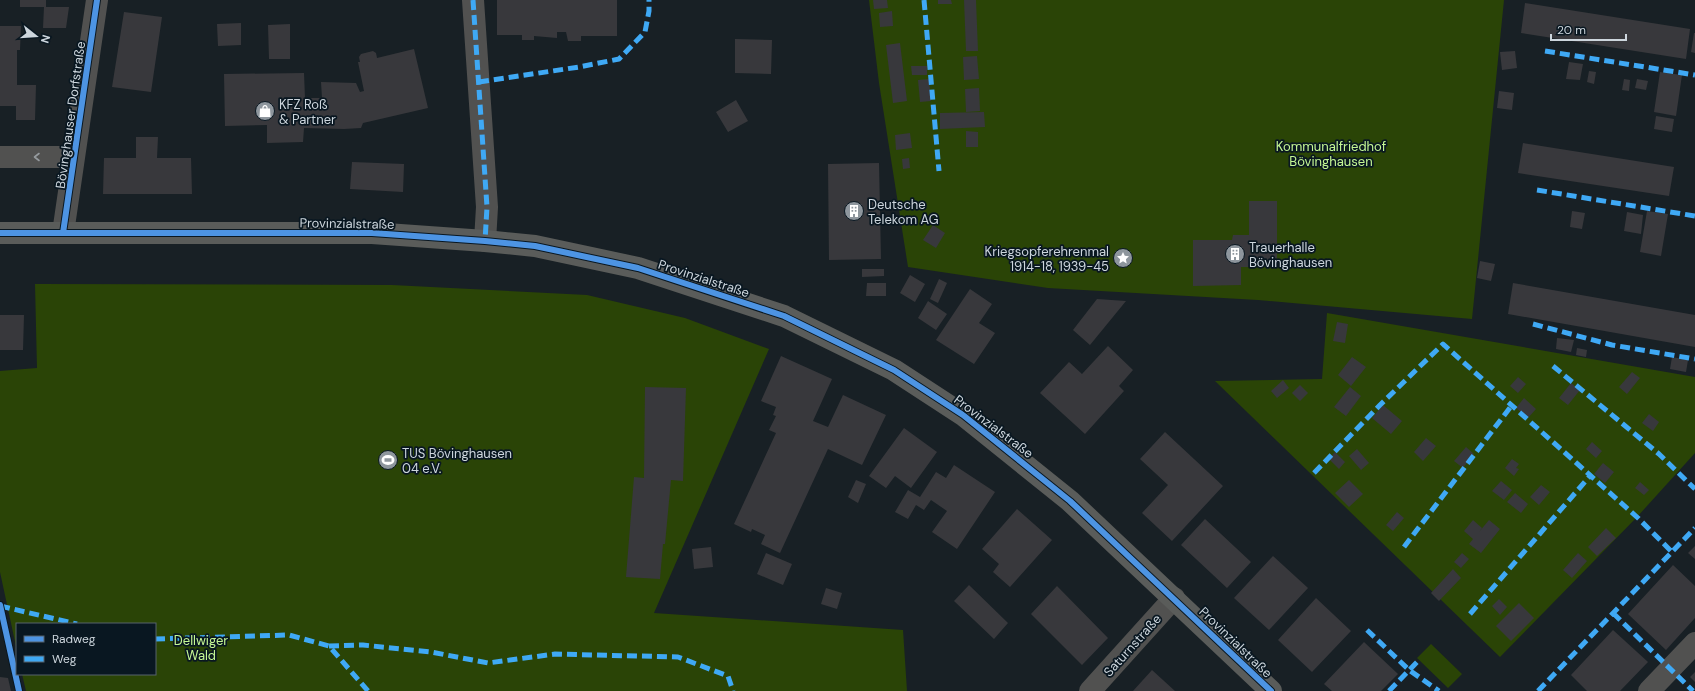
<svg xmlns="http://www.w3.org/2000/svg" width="1695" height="691" font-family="'DM Sans',sans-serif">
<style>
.green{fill:#2a4406}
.building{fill:#38383c}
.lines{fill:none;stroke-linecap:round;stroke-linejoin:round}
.minor{stroke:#515150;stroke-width:22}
.primary{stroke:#5a5c5a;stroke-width:22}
.quiet{stroke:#3fa9f5;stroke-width:5;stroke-dasharray:10 5;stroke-linecap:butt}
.cycleway-casing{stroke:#091721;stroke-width:8}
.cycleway{stroke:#4d94e3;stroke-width:6}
.oneway{stroke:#959a9e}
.labels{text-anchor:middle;stroke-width:3.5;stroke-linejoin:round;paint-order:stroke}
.poi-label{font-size:13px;fill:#cdd6dd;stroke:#091721;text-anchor:start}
.street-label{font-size:13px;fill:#cdd6dd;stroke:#091721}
.park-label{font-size:13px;fill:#c5f794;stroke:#091721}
</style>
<rect width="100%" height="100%" fill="#182025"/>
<path class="green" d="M869 0H1504L1472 319 1258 300 1048 288 908 267 879 83Z
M35 284 392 285 587 295 685 318 769 349 654 613 903 630 907 691H26L22 674H155V624H17V651L0 572V371L37 368Z
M1327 313 1695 377V453L1637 517 1500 657 1215 381 1322 379Z
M1431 644 1462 674 1448 688 1417 658Z"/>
<path class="building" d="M20 0H46V7H69L66 28H43L44 7H20Z
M497 0H617V36H581V41H568L566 32H557V38L534 36V40H522V35H497Z
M873 0H887L888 8 874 9Z
M938 0H951L952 4H938Z
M964 0H976L978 51H966Z
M1525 3 1690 29 1686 59 1521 33Z
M892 11 893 26 880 27 879 13Z
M124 12 162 17 151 92 112 87Z
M241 23V45L218 46 217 24Z
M290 24V59H269L268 25Z
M0 26H21L20 50H17V85H36L35 120H16V106H0Z
M1694 33H1695V53L1691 52Z
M735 39 772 40 771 74 735 73Z
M900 43 907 101 893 103 886 45Z
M414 49 428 108 363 123 361 128 344 129 304 128 303 142 267 143V125L225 126 224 74 304 73 305 98H322L321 82 356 83 360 92 364 91 358 62H360L359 57 361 54 373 51 376 53 377 58Z
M1515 51 1517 68 1502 70 1500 52Z
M977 56 979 79 964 80 963 57Z
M1569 62 1583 64 1580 80 1566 79Z
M911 66H927V75H912Z
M1589 71 1596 72 1594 84 1587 82Z
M1660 72 1682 75 1676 116 1654 112Z
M929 79 931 101 920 102 918 80Z
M1624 79 1630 80 1629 91 1622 90Z
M1637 79 1648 81 1646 90 1635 88Z
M979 88 980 111 966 112 965 89Z
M1499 91 1514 93 1512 110 1497 108Z
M736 100 748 121 728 132 716 112Z
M984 112 985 127 940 129V113Z
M1656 116 1674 119 1672 132 1654 129Z
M966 131 978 132V147H966Z
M910 133 912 148 896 150 895 135Z
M136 137H158L157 158H191L192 194H103L104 158H136Z
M1523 143 1674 167 1669 196 1518 173Z
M909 158 910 168 903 169 902 159Z
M352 162 404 164 403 192 350 189Z
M879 163 881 259 829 260 828 164Z
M1249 201H1277V267H1241V285L1193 286V240H1232L1233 235H1249Z
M1572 211 1585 213 1582 229 1570 227Z
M1647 211 1668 214 1661 256 1640 252Z
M1627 212 1643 215 1641 234 1624 231Z
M933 225 945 233 936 248 923 240Z
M1480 261 1495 264 1491 281 1477 278Z
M862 269H884V276L862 277Z
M910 275 925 284 915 302 900 293Z
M939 279 947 283 938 303 930 299Z
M867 283H886V296H866Z
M1513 283 1695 315V347L1508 314Z
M970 289 992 304 979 323 995 333 974 364 936 340Z
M1097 299 1126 301 1090 345 1073 330Z
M928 301 947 314 936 330 918 318Z
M0 315H24L23 350H0Z
M1337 322 1348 324 1345 343 1333 341Z
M1557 338 1574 340 1571 352 1556 349Z
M1108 346 1133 370 1119 386 1124 391 1085 434 1040 393 1069 362 1082 374Z
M1577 348 1587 350 1586 357 1576 355Z
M781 356 832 379 813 421 828 427 843 395 886 415 862 465 828 449 780 553 761 544 765 535 752 529 751 532 734 524 776 433 769 430 776 416 773 415 776 407 761 401Z
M1352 357 1366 367 1351 386 1338 375Z
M1672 357 1688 360 1686 372 1670 369Z
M1632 372 1640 378 1627 394 1619 387Z
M1518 377 1526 384 1518 393 1510 386Z
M1283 380 1289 388 1277 398 1271 391Z
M1571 383 1580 390 1568 405 1559 398Z
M1300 385 1308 393 1300 401 1292 393Z
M645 387 686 388 683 481 671 480 665 544H663L660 579 626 577 634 477 644 478Z
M1350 387 1361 396 1346 416 1334 407Z
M1524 398 1536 409 1528 418 1516 408Z
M1383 405 1402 421 1391 434 1372 418Z
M1649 414 1659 422 1653 431 1642 423Z
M904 428 937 452 911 488 895 476 886 488 869 476Z
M1165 432 1223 486 1172 541 1142 513 1168 485 1140 459Z
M1426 438 1436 446 1423 461 1414 452Z
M1592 442 1602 451 1596 458 1586 449Z
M1466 447 1474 454 1463 468 1454 461Z
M1357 449 1369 463 1361 470 1349 456Z
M1335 452 1345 462 1339 469 1329 459Z
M1512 459 1519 464 1516 468 1519 469 1514 476 1505 468Z
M1603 463 1614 472 1605 483 1594 474Z
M954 465 995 492 957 549 932 532 947 511 931 500 924 510 916 505 908 519 895 512 908 490 920 497 936 472 946 478Z
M856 480 866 484 858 503 848 497Z
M1349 480 1363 494 1349 507 1335 493Z
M1501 481 1512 490 1504 500 1492 491Z
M1640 482 1649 490 1644 495 1635 488Z
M1541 485 1550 492 1539 505 1530 497Z
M1515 493 1528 504 1521 513 1507 502Z
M1017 509 1052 540 1010 587 993 572 999 564 982 549Z
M1397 512 1404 518 1393 531 1386 525Z
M1205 519 1251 562 1227 588 1181 545Z
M1473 520 1482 528 1479 532 1489 520 1500 529 1481 553 1469 544 1473 539 1464 531Z
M1606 528 1616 538 1597 556 1588 547Z
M1695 546V559L1688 553Z
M711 547 713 567 694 569 692 549Z
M766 553 792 564 783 585 757 574Z
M1462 553 1469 559 1461 568 1454 562Z
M1578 553 1587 561 1572 578 1563 570Z
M1273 556 1308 588 1269 630 1234 598Z
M1673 565 1695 586V618L1666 650 1628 614Z
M1453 569 1461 578 1439 601 1431 593Z
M969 585 1008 623 994 639 954 601Z
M1057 586 1108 638 1082 665 1031 614Z
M826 588 842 593 837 609 821 604Z
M1316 598 1351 631 1312 672 1278 640Z
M1499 599 1507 607 1500 615 1492 606Z
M1519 603 1534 618 1511 641 1496 626Z
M1613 630 1648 662 1620 691H1587L1571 675Z
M1364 642 1398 674 1381 691H1332L1324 684Z
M1152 670 1175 691H1133Z
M1695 672V682L1690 677Z
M0 677 8 678 11 691H0Z"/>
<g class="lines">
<path class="minor" d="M473 0 487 207 485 241
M0 157H74
M63 233 97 0
M1090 691 1174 598
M1649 691 1695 643"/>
<path class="primary" d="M0 233H372L485 241 535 246 638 268 784 316 894 370 963 415 1070 501 1271 691"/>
<path class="quiet" d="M473 0 487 207 485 241
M924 0 939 171
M1545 51 1695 75
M479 82 579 67 619 59 645 32 649 11V0
M1537 190 1695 216
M1533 324 1612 345 1695 359
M1553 366 1659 454 1695 489
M1314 473 1380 405 1443 344 1638 518 1672 552
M1404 547 1512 405
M0 606 77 624
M1613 613 1693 691
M1470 614 1590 476
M1367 630 1409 670 1439 691
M155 639 289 635 329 646 368 691
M329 646 363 645 431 652 488 663 555 654 678 657 728 676 733 691
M1389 691 1419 660
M1538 691 1695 528"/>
<g class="cycleway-casing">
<path id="cycleway" d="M0 233H372L485 241 535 246 638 268 784 316 894 370 963 415 1070 501 1271 691
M63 233 97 0
M0 605 19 691"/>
</g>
<use href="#cycleway" class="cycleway"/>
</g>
<defs><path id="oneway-chevron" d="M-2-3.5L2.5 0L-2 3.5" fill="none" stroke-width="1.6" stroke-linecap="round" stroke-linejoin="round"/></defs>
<use class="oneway" href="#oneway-chevron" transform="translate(37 157) rotate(-180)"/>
<defs>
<g id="shop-disc" transform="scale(1)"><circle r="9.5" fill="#8e969d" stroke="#091721"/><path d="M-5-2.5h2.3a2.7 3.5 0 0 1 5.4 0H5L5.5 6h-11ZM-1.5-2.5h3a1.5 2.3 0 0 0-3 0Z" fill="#fff"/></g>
<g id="building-disc" transform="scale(1)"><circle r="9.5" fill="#8e969d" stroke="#091721"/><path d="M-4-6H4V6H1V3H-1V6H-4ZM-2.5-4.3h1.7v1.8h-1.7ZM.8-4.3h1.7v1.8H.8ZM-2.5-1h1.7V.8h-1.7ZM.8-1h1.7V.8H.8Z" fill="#fff"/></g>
<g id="sight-disc" transform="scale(1)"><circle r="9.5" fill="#8e969d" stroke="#091721"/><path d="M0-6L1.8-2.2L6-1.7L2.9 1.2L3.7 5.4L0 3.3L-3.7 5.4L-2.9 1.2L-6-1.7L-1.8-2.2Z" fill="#fff"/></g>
<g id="stadium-disc" transform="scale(1)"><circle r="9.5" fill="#8e969d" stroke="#091721"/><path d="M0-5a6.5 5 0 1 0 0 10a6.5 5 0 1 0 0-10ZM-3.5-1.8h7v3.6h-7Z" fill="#fff"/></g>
</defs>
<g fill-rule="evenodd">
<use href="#shop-disc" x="265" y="111"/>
<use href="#building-disc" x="854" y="211"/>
<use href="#building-disc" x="1235" y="254"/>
<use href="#sight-disc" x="1123" y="258"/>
<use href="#stadium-disc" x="388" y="460"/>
</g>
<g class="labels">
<g class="poi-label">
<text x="279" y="109">KFZ Roß<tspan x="279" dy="15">&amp; Partner</tspan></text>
<text x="868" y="209">Deutsche<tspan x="868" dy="15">Telekom AG</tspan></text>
<text x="1249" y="252">Trauerhalle<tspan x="1249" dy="15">Bövinghausen</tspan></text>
<text x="1109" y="256" text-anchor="end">Kriegsopferehrenmal<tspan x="1109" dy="15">1914-18, 1939-45</tspan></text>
<text x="402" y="458">TUS Bövinghausen<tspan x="402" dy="15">04 e.V.</tspan></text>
</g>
<g class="street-label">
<text transform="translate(70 115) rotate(-82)" y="5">Bövinghauser Dorfstraße</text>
<text transform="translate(347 223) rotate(1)" y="5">Provinzialstraße</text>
<text transform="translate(704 278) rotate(18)" y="5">Provinzialstraße</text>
<text transform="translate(994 426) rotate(37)" y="5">Provinzialstraße</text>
<text transform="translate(1236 642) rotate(44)" y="5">Provinzialstraße</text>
<text transform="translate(1132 645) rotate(-48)" y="5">Saturnstraße</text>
</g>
<g class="park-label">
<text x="1331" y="151">Kommunalfriedhof<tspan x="1331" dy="15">Bövinghausen</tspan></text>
<text x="201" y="645">Dellwiger<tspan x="201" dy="15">Wald</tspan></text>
</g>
</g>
<rect x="16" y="623" width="140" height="52" fill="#091721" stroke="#57636c"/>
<rect x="24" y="636" width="20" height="6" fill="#4d94e3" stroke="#57636c"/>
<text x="52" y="643" font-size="12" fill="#cdd6dd">Radweg</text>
<rect x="24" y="656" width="20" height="6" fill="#3fa9f5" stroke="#57636c"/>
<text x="52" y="663" font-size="12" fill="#cdd6dd">Weg</text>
<g transform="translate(36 36) rotate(107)" stroke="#091721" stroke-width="3" paint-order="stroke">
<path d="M0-3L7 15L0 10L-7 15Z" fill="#cdd6dd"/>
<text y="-6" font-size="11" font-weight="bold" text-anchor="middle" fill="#cdd6dd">N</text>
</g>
<path d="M1551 34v6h75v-6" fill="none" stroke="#cdd6dd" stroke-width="2"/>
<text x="1557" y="34" font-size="12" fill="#cdd6dd" stroke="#091721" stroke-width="3" paint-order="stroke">20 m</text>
</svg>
